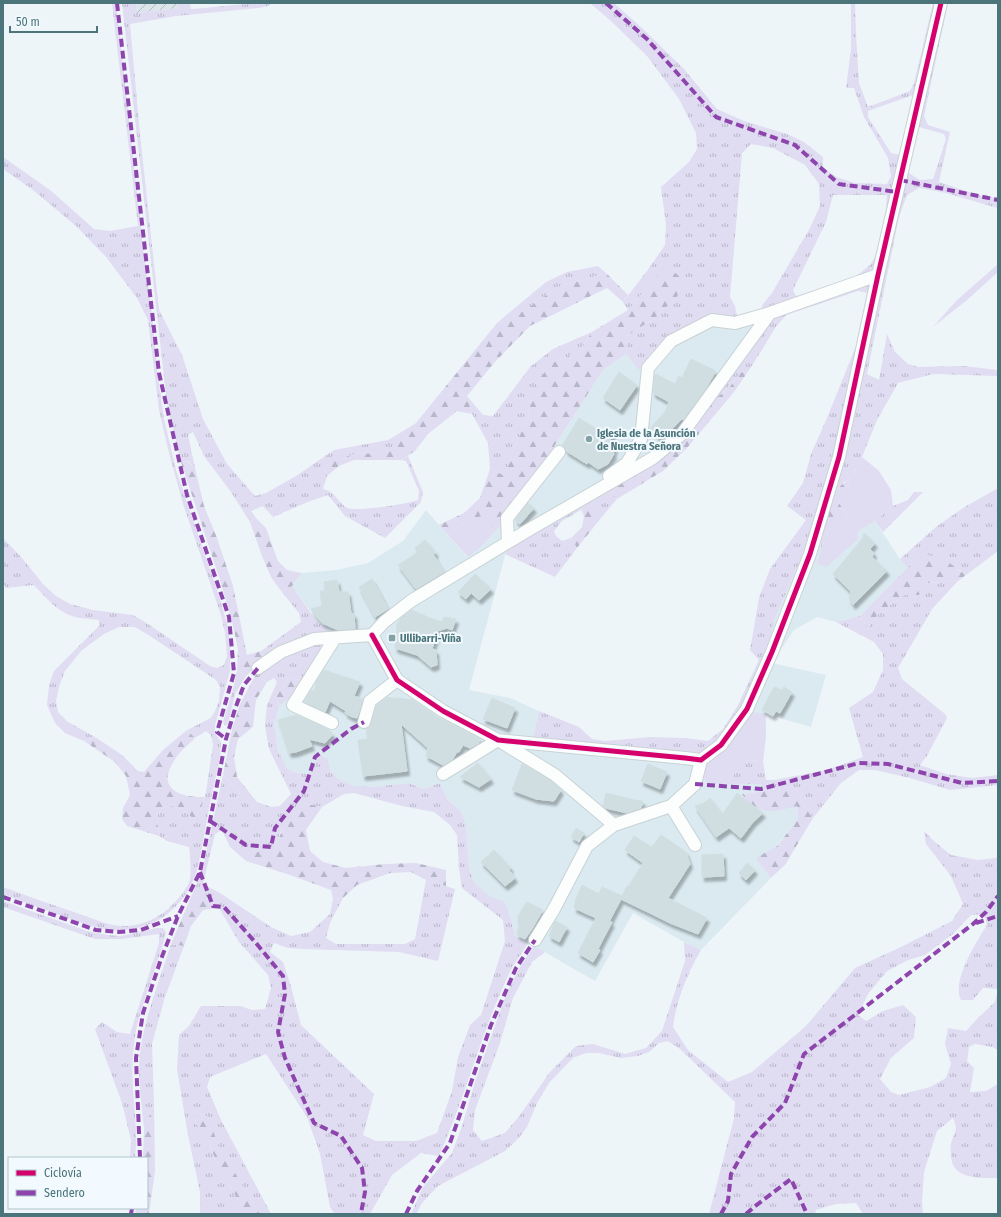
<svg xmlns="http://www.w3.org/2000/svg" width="1001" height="1217" font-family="'Fira Sans Condensed',sans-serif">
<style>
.residential{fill:#daeaf0}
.industrial{fill:url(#industrial-furrows)}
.grass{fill:url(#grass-tufts);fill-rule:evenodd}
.forest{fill:url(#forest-firs)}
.green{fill:#e0dcf2}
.building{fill:#d0dee2;stroke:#d0dfe2;filter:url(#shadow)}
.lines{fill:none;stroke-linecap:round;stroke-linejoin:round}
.minor-casing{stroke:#c8d2d5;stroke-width:14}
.minor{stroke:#fcfefe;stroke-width:12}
.quiet{stroke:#8e44ad;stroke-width:4;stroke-dasharray:8 4;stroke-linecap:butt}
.cycleway-casing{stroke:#f2faff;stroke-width:8}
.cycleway{stroke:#d6006c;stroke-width:5}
.poi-dot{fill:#84a2a6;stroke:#f2faff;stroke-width:1.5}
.labels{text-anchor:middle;stroke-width:4;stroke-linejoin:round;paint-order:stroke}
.poi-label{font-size:11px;font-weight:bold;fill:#4b757a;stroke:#f2faff;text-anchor:start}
</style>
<defs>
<pattern id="industrial-furrows" width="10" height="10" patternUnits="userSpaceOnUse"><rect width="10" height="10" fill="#dce6ea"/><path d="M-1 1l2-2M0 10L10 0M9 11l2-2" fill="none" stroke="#b4bfc3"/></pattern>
<pattern id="grass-tufts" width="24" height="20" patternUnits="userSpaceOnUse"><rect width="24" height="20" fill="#e0dcf2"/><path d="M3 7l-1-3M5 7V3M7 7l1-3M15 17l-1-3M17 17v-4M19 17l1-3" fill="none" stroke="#b8b7c9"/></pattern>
<pattern id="forest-firs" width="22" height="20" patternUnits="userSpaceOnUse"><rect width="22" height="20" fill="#e0dcf2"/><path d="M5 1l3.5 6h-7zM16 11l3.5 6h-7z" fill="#b8b7c9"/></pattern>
<filter id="shadow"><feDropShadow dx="2.5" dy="4.5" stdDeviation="1" flood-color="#0004"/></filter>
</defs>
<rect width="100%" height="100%" fill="#eef5f9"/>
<path class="residential" d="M770 310 728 381 703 415 669 451 640 473 507 548 469 690 510 698 539 711 533 739 602 746 716 745 743 706 771 639 773 623 812 533 822 526 821 548 817 564 858 531 875 521 900 559 907 568 860 616 836 622 817 617 794 630 772 663 826 675 811 727 766 714V736L763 761 743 760 728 783 761 784 765 791 742 794 777 811 797 805 798 819 776 846 757 858 771 878 701 950 684 942 633 913 595 981 534 946 527 944 515 936 508 909 503 901 491 897 475 885 469 870 466 825 461 811 447 799 440 783 423 789 409 783 372 787 354 786 338 779 330 770 328 759 309 774 293 772 287 768 278 751 274 723 280 705 288 701 293 695 310 664 324 651 335 635 316 619 292 586 301 573 336 570 368 563 403 541 426 510 467 557 480 548 501 526 555 445 603 370 626 354 640 369 652 352 671 337Z"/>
<path class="industrial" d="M136 3H178V8L137 13Z"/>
<path class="grass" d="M112 3H116L143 248 152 315 157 371 164 419 176 470 219 596 228 627 230 647V671L215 725V733L221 742 220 757C215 779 210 802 206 825 203 840 201 855 197 870 184 912 147 936 104 929 90 926 76 921 63 916 43 909 23 902 3 894V887C28 896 52 905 77 913 92 918 108 926 124 926 142 926 160 918 173 904 179 898 185 890 189 883 192 875 190 855 189 847L167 841 159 836 157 821 158 811C172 800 182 809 194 819L201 809 206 792 213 745 211 735 206 731 195 738 187 730 211 718 215 711 219 701 220 687 216 680 150 636 135 627H119L104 634 82 650 65 671 59 687 56 701 58 712 68 722 95 737 84 741 65 733 55 723 47 705 49 685 54 671 99 626V620C93 619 86 619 80 618 60 615 47 599 34 585L6 588 3 583V538L22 558 43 584 56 596 70 604 93 610 133 615 148 624 210 666 217 668 224 665 227 656 225 632 220 612 183 504 169 453 159 410 148 320 137 298 106 257 76 226 33 190 3 169V157L50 190 94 229 110 231 138 226Z
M122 3H136L137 13 178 8V3H190L191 9C218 7 245 3 272 3L268 6 259 8 176 16 130 24 140 134 159 310 182 355 203 419 227 464 255 496 266 493 296 476 334 450 388 440 395 436 397 448 381 453 354 454 325 470 327 476 323 489C325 490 328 490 329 491 336 495 340 504 347 508 356 512 408 504 418 500L419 491 406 461 401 460 408 456 423 492 421 502 385 538 345 516 328 495 310 501 273 517 263 506 251 511 255 517 250 522 231 492 204 456 193 432 188 435 195 468 188 461 181 462 167 404Z
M590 3H614L642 28 684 69 717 109 744 121 787 134 804 142 823 157V167L836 177 855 183 887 184 891 176 888 158 864 117 854 88H846L851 49V3H855L856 33 859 83 868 107 910 91 914 83 933 3H936L916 94 868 111V117L891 153 900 155 876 264 869 273 760 312 763 304 772 293 810 228 820 206 819 184 805 165 773 148 751 144 742 153 730 297 735 306 737 317 671 337 652 352 639 370 626 354 627 336 656 317 677 297 684 280 657 276 628 310 623 302 647 271 665 245 666 225 661 187 689 162 697 149 696 133 679 99 647 56 611 21ZM833 195H887L885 219 875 257 870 265 854 278 796 296 793 290 826 222Z
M944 3H948L924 116 928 125 950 132 939 182 981 196 998 198V208L994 207 946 193 919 188 907 195 899 217 867 374 879 380 887 334 895 352 908 364 918 367 964 366 998 370V376L933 374 898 383 877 420 862 457 850 479 844 482 832 496 904 170 920 180 933 179 946 139 944 134 915 126Z
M998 264V272L967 300 933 327 956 301Z
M598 266 606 273 558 287 519 314 497 323 546 282 567 272Z
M868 285H871L867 316 821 507 812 533 773 623 771 639 743 706 716 745 699 754 533 739 539 711 579 727 592 739 605 741 650 737 685 738 708 741 723 729 738 705 759 660 750 650 759 598 770 569 806 520 787 506 803 483 811 454 827 418 856 346 867 293 858 291 786 315 775 328 762 350 747 373 741 372 729 388 716 398 728 381 755 337 767 323 779 313 802 305Z
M592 332 580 351 552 363 531 398 529 415 511 455 505 477 490 469 488 443 472 414 467 396 483 415 493 416 531 366 553 349Z
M998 488V527L997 539H998V551L966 575 960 570 924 554 907 568 900 559 936 527 963 508Z
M610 490 617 499 601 518 593 499Z
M914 492H923L883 532 875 521 893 506 908 500Z
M580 507 581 510 562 521 554 531 556 536 562 541 571 538 577 548 555 577 505 554 507 548Z
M958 581 932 609 898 668 902 679 945 714 947 718 927 756 920 765 946 774 972 778 998 775V785L950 790 910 778 875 770H859L841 783 813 818 804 806 795 786 765 791 761 784H728L743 760 763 761 766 780H774L827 770 863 757 849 708 873 692 883 670V654L874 642 836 622 860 616 868 628 879 613 904 595H919L927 583Z
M292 586 315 619 335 635 263 660 261 651 301 622 299 613 281 591Z
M325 642 324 651 310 664 301 681 290 677 275 697 280 705 274 723 278 751 287 768 293 772 309 774 320 755 328 759 330 770 338 779 354 786 372 787 409 783 423 789 440 783 447 799 461 811 466 825 469 870 475 884 491 897 503 901 508 909 515 936 527 944C521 955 512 966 507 978 480 1036 465 1098 439 1156L421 1153 392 1175 370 1214H335L330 1207 320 1154 307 1117 266 1054 210 1077 207 1087 221 1120 271 1214H260L218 1147 208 1117 196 1111 194 1120 209 1142 218 1167 247 1214H200V1192L188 1135 177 1069 179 1035 189 1026 201 1006H240L252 1010 265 1009 271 988 268 975 239 942 219 908 206 898H198L188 904 202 872 223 775 253 807 257 802 271 807 280 806 291 794 269 749 265 726 267 705 277 682 274 678 267 682 256 674 267 664 284 652ZM354 793 402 806 434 812 450 825 457 835 459 869 462 888 503 920 505 941 481 1015 470 1025 458 1057 452 1091 437 1133 416 1141H376L363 1135 374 1094 301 1025 290 983 283 962 270 952 274 943 288 948 303 949 399 952 438 961 455 889 426 880 415 939 405 944H336L326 938 330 923 343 898 333 899 330 914 310 932 291 936 271 927 220 893 203 884 215 834 222 830 230 847 246 861 249 852H274L280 833 302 803 322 807 344 794Z
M237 670 246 676 235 694 228 724 225 726 223 722 234 686Z
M924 831 935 842 951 855 978 860 996 858 998 856V989L983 988 973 1000H961C951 981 977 941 987 925L984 914 971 915 953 934 925 955 908 960 887 971 868 994 858 1015 866 1021 883 1011 903 1005 916 1017 914 1038 891 1058 880 1079 891 1092 899 1095 930 1087 946 1078 951 1064 945 1044 948 1028 966 1031 978 1018 995 1002 998 991V1050L992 1047 975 1044 969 1047 967 1061 974 1068 970 1092 986 1091 998 1084V1178C981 1178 952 1180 951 1156 951 1152 950 1148 951 1144 954 1130 959 1133 953 1118L937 1131 924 1172 922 1202 923 1214H863L856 1203 836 1204 816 1210 815 1214H709L734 1118 735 1102 680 1049 668 1041 659 1043 649 1052 638 1056 621 1058 599 1053H586L573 1058 549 1083 537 1103 527 1127 519 1138 505 1151 438 1186 422 1203 416 1214H411L423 1187 452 1153 461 1129 476 1079 506 995 521 965 534 946 545 952 532 962 513 998 500 1043 475 1110 473 1130 482 1141 505 1133 520 1115 550 1072 576 1046 593 1044 625 1054 646 1048 662 1031 685 961 684 942 701 950C687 975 677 998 673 1027L688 1050 728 1082 752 1072 806 1026 855 968 901 947 952 921 963 904 951 876 926 844Z
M3 901 87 931 108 935 121 936 157 928H163L166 932C159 962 146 991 138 1022 135 1032 134 1044 133 1055 130 1089 139 1124 135 1158H130L131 1140 122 1103 95 1029 102 1022 117 1032 130 1034 159 943V934L121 939H95L3 907Z
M171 944 184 946 165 997 152 1044 154 1104 144 1129C142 1106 137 1075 140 1053 145 1015 160 979 171 944Z"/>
<path class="forest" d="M669 268 684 280 677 297 656 317 627 336 626 354 603 370 555 445 501 526 494 533 490 522H465L447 534 439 525 464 513 480 498 490 469 505 476 511 455 529 415 531 398 537 382 552 363 580 351 592 332 628 310 657 276Z
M606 273 628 295 623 302 607 288 530 326 494 363 467 396 472 414 457 411 428 434 415 451 401 460H354L339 466 327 476 325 470 332 462 354 454 381 453 396 448 395 436 416 423 497 323 519 314 558 287Z
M741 372 747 373 734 392 687 448 663 471 617 499 610 490 640 473 669 451 716 398 729 388Z
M187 461 195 468 204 506 217 538 233 586 247 655 261 651 263 660 246 676 237 670 238 649 231 617 219 577 181 462Z
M850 479 847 488 839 503 845 511 847 521 842 520 830 526 826 539 821 548C821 540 821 533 822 526 826 508 834 487 850 479Z
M593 499 601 518 577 548 571 538 582 527 584 516 580 507Z
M255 517 266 528 278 561 287 570 301 573 292 586 281 591 271 577 262 556 250 522Z
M924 554 944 559 966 575 958 581 927 583 919 595H904L879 613 868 628 860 616 907 568Z
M256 674 267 682 256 700 253 727 238 739 234 757 237 777 257 802 253 807 223 775 232 729 240 704Z
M290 677 301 681C295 691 291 700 280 705L275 697Z
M187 730 195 738C188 745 179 752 174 761 156 788 179 798 204 797L201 809 194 819C182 809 172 800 158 811L157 821 159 836 127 826 122 819 123 808 130 795 126 776 115 762 84 741 95 737 122 755 138 771 144 772 163 750Z
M795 786 804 806 813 818 785 865 771 878 756 858 777 846 798 819 797 806 777 811H768L752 807 742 794 765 791Z
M302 803 322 807 306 830 310 851 323 862 346 868 385 864 416 863 446 870V886L426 880 411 872 390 873 357 885 343 898 333 899 331 890 290 875 246 861 249 852H274C281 831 286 819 302 803Z
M198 898H206L219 908 203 910 191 926 184 946 171 944 188 904Z
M154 1104 155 1171 149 1214H135L136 1208H147V1158H143L144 1129Z
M196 1111 208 1117 219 1147 260 1214H247L218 1167 209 1142 194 1120Z"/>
<path class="green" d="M862 457 879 471 891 490 893 506 875 521 858 531 857 540 826 567 817 564 821 548 826 539 830 526 836 518 847 521 845 511 839 503 847 488 850 479Z
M481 516 490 522 494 533 480 548 468 557 447 534 465 522Z
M749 712 765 714 766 736 763 761 743 760 728 784 708 783 702 776 706 766 729 742Z"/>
<path class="building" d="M691 359 716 371 705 390 683 420 682 419 671 430 659 438 650 428 665 412 669 402 653 393 655 376 656 374 675 384 679 376 682 378Z
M619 372 637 385 620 410 603 398Z
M579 418 603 433 605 428 614 433 608 444 615 448 613 452 614 454 608 464 598 469 588 462 587 464 566 451V449L562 446Z
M528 503 534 508 520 524 515 520Z
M864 533 875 543 870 549 874 553 872 557 887 571 853 605 849 598 851 592 833 574 863 538Z
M425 540 436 553 433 554 444 572 416 589 398 565 417 553 415 548Z
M475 574 491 589 479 600 471 593 466 599 458 592Z
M372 579 388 609 375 617 359 587Z
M337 580 339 592H348L351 613 354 614 355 629 338 630 322 623 314 614 311 609 322 606 320 591H325L324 582Z
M412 610 430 618 442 622 444 617 456 619 452 630 447 628 438 631 432 649 436 650 437 665 431 667 417 655 395 648 397 630 396 626 401 618Z
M324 670 360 682 354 696 363 699 357 718 352 717 345 713 346 711 330 701 325 712 304 702 311 690 314 691 317 680Z
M774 687 782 690 784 687 792 692 780 713 776 711 773 716 762 710Z
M388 697 395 699 397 698 413 700 439 718 480 739 478 744 470 748 463 745 459 752H457L452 760 443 765 426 756 428 748 401 724 407 771 363 776 358 740 368 739 366 729 371 724 377 705Z
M492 698 515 708 507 728 483 719Z
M296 715 326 728 333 734 325 743 309 739 312 746 296 752 289 753 278 720Z
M478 763 491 779 479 787 460 777Z
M522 764 550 780 561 790 554 801 536 799 512 790Z
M648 764 667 772 660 789 641 781Z
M606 793 634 800 643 801 641 808 627 813 606 808 603 806Z
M737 793 763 813 753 822 741 838 729 828 716 837 695 806 704 803 710 798 722 815Z
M576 828 584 833 579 842 571 837Z
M661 835 686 852 690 864 668 898 707 918 698 934 670 923 621 899 609 922H612L598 949 600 950 593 962 578 953 596 918 574 908 576 899 582 885 599 894 602 887 622 896 627 886 628 887 643 863 625 850 634 836 652 847Z
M494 850 511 868 509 870 515 878 505 886 481 862Z
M723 854 724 876 702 877V855Z
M747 863 755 870 746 880 739 873Z
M527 902 543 910 532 929 525 939 517 935V931L520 925 518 922V916Z
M555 921 567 927 559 942 549 936Z"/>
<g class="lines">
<g class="minor-casing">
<path id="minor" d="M609 476 627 463 641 439 648 368 671 341 712 320 735 323 770 313
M508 542 507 518 559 452
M372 635 397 680 443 711 498 740 685 758 701 760 721 745 747 709 772 652 810 554 839 457 878 275 941 3
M258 668 281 652 314 639 372 635 384 622 411 601 530 529 653 458 682 434 770 313 878 275
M364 722 370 701 397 680
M332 723 293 705 335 638
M443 774 498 740 555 775 614 825
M671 806 695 845
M535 940 554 909 587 846 614 825 671 806 695 784 701 760"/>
</g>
<use href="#minor" class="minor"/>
<path class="quiet" d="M117 3 159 373 187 495 229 617 234 673 217 732 226 739
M606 3 647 39 716 117 795 145 839 184 897 192
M900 180 998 200
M695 784 761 789 859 763 888 764 962 783 998 781
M210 821 246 845 271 847 275 828 304 791 315 757 351 729 364 722
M200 872 213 906 224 907 256 943 283 976 285 994 278 1032 285 1058 314 1123 341 1136 362 1168 365 1192 361 1213 362 1214
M3 897 96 930 119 932 141 930 178 916
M976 923 998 916
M140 1158 136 1058 143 1013 161 959 178 916 200 872 226 739 235 709 244 685 258 668
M131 1214 132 1208
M406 1214 417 1191 450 1143 491 1025 516 968 535 940
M721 1214 728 1201 731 1174 752 1137 785 1103 804 1054 973 924 986 912 998 896
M746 1214 754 1207 791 1179 807 1214"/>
<g class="cycleway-casing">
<path id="cycleway" d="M372 635 397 680 443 711 498 740 685 758 701 760 721 745 747 709 772 652 810 554 839 457 878 275 941 3"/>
</g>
<use href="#cycleway" class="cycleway"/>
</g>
<g class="poi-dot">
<circle cx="589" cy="439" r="4"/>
<rect x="388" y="634" width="8" height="8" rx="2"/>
</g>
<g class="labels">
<g class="poi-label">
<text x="597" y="437">Iglesia de la Asunción<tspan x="597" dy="13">de Nuestra Señora</tspan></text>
<text x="400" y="642">Ullibarri-Viña</text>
</g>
</g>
<rect width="1001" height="1217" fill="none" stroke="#4b757a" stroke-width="8"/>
<rect x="8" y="1157" width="140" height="52" fill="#f2faff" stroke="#afc5ca"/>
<rect x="16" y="1170" width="20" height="6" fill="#d6006c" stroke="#afc5ca"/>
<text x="44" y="1177" font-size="12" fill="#4b757a">Ciclovía</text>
<rect x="16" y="1190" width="20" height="6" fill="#8e44ad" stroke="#afc5ca"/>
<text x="44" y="1197" font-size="12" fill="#4b757a">Sendero</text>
<path d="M10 26v6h87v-6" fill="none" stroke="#4b757a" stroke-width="2"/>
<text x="16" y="26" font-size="12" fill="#4b757a" stroke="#f2faff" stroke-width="3" paint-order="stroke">50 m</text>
</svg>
